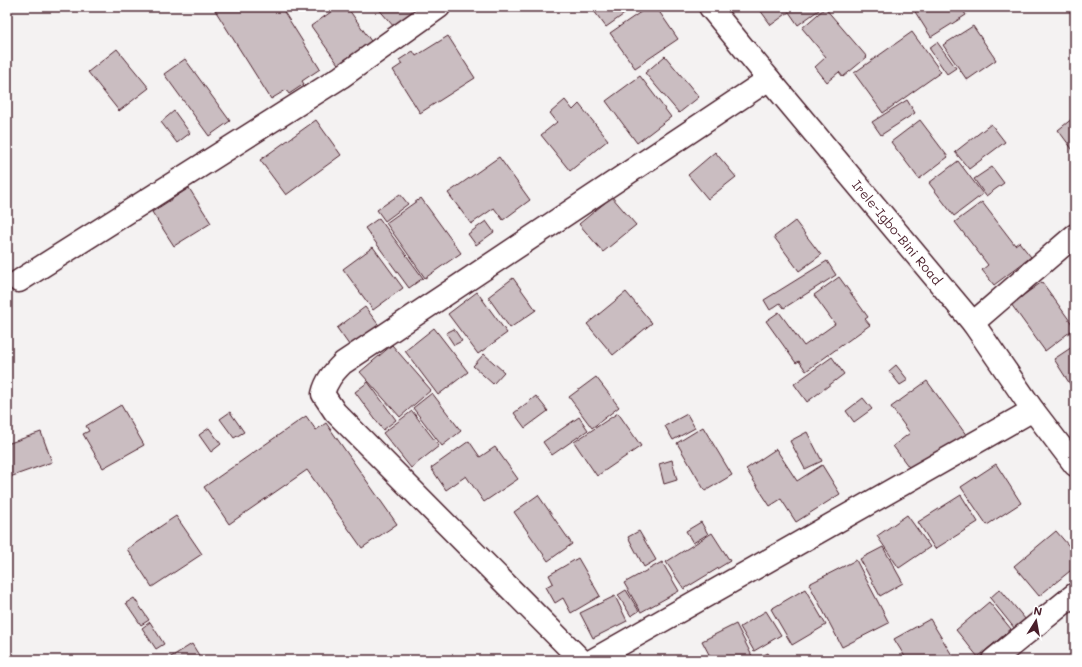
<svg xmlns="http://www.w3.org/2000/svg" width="1082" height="667" font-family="Mali,sans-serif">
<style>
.building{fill:#cabdc1;stroke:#4a1f2b}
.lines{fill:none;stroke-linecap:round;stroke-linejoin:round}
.street-casing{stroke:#4a1f2b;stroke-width:25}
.secondary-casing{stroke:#4a1f2b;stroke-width:25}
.street{stroke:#fff;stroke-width:22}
.secondary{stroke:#fff;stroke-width:22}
.labels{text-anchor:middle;stroke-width:4;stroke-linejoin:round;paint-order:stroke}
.street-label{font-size:13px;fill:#4a1f2b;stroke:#fff}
</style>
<rect width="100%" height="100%" fill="#f4f2f2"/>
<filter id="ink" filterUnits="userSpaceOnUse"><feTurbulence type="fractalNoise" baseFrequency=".025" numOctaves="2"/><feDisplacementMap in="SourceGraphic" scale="8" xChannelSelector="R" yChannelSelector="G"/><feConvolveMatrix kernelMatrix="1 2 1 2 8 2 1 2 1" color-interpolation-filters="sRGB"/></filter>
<g filter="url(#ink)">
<path class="building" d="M213 7H281L320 69 302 81 304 84 289 94 286 90 271 99Z
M338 7H347L373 44 340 67 311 26Z
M377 7H419L394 27Z
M591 7H628L630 10 606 27Z
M648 7H656L678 39 635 68 610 33Z
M765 7H823L798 25 789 12 771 25 760 10Z
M912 7H961L966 15 931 37Z
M825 8 867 57 843 77 839 72 827 82 815 67 826 57 802 28Z
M973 26 996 60 967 80 943 45Z
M912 32 941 72 883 113 854 73Z
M448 36 475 78 420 113 393 70 402 64 399 60 413 51 416 56Z
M937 42 956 68 947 74 929 48Z
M117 49 149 88 119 111 88 72Z
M665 56 699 97 679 113 645 73Z
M185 59 230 121 209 136 164 74Z
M640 76 671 117 637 143 606 101Z
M565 100 573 110 579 104 608 140 570 171 541 135 557 122 550 113Z
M907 100 915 113 881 135 872 122Z
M174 111 190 133 177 143 161 122Z
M1073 118 1075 121V153L1058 130Z
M316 120 341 155 286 195 260 160Z
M920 120 948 157 919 179 891 142Z
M991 124 1005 142 969 169 955 152Z
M715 152 736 177 708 199 688 175Z
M499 157 530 200 503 220 494 208 471 224 448 193Z
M958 161 983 194 954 216 929 183Z
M992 167 1004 183 986 196 974 179Z
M189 188 211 223 174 246 152 212Z
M400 194 408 204 385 221 377 210Z
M612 197 636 225 603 252 579 224Z
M421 198 461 253 425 278 386 223Z
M982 202 1015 245 1019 242 1031 257 994 285 982 270 988 265 955 222Z
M379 218 423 278 409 288 365 228Z
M486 221 494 232 476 245 468 234Z
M795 221 821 255 799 271 774 237Z
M373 247 403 288 373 310 343 269Z
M827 261 836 275 784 308 780 303 770 310 764 300Z
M839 277 868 317 865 319 870 325 806 371 799 361 796 363 766 321 779 312 804 346 835 324 814 295Z
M513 278 536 310 510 328 488 297Z
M1042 282 1075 328 1045 351 1011 304Z
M477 292 507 333 478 354 448 314Z
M626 292 652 323 613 355 587 324Z
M365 307 381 328 352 349 337 328Z
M434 328 468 372 438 395 405 351Z
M454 329 462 341 454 345 446 333Z
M392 345 431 390 400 417 360 372Z
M1075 345V392L1054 359Z
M484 354 504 372 493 384 473 366Z
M832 357 844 374 807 402 794 384Z
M896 365 908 380 900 385 889 371Z
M596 377 619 407 592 428 569 397Z
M927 381 967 436 914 474 893 446 910 433 891 407Z
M368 382 396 420 383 430 355 392Z
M432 393 461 431 442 446 413 408Z
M536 396 548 411 525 428 514 413Z
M863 398 872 409 854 422 846 411Z
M121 405 144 445 103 468 83 434 89 431 86 426Z
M412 411 439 446 411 468 383 433Z
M230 412 244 432 234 438 220 419Z
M618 413 641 446 597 476 574 442Z
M687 414 695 428 673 440 665 426Z
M306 416 316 430 326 423 397 524 362 548 307 470 229 524 204 487Z
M579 417 588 430 552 455 543 442Z
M703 427 732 475 705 491 677 443Z
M209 428 221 444 211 452 199 435Z
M41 432 52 462 7 478V444Z
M807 432 822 461 805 469 790 441Z
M469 441 480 457 495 447 518 479 484 502 466 476 446 490 431 468Z
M776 449 797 481 822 465 840 494 796 522 781 499 770 506 746 469Z
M672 460 677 480 664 484 659 464Z
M996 464 1021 503 987 525 961 487Z
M538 495 572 544 548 561 514 512Z
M961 495 978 522 935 549 918 522Z
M907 515 930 547 899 568 877 536Z
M176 516 202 554 152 587 127 549Z
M701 522 708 534 693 543 686 531Z
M639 531 656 560 644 567 628 537Z
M1056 531 1075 553V567L1039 596 1014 566Z
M712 533 730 561 684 589 666 562Z
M883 547 903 583 880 596 860 559Z
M578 558 600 596 571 613 563 598 555 603 546 587 553 583 549 575Z
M856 560 889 623 842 647 809 584Z
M662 562 679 591 641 612 624 583Z
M805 589 826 625 792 645 771 609Z
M1000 589 1026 620 1015 629 990 598Z
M626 590 639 611 631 616 618 595Z
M615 596 627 621 593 638 580 613Z
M134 598 149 620 141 625 126 603Z
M989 602 1011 629 978 657 956 630Z
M766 611 781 635 754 651 740 627Z
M930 619 955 660H907L894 639Z
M150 622 164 644 156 649 142 628Z
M736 624 752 656 745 660H712L702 641Z
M192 644 202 660H166Z
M768 653 772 660H754Z"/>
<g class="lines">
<g class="street-casing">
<path id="street" d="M19 281 341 77 439 7
M973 323 1075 235
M581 660 335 412 323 394C326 381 333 373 343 363L769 79
M593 660 1033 410
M993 660 1075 594"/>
</g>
<g class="secondary-casing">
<g id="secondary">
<path id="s1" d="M710 7 769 79 973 323 1033 410 1075 465"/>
</g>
</g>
<use href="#street" class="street"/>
<use href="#secondary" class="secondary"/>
</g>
</g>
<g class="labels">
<g class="street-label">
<text dy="5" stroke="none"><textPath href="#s1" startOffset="293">Irele-Igbo-Bini Road</textPath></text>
</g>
</g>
<rect width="1082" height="667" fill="none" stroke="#fff" stroke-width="24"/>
<rect x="12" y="12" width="1058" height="643" fill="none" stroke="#4a1f2b" stroke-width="1.5" filter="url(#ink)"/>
<g transform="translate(1036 621) rotate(11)" stroke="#ffffff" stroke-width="3" paint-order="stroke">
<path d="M0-3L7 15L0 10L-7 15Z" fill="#4a1f2b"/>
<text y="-6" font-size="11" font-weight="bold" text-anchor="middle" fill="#4a1f2b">N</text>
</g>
</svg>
